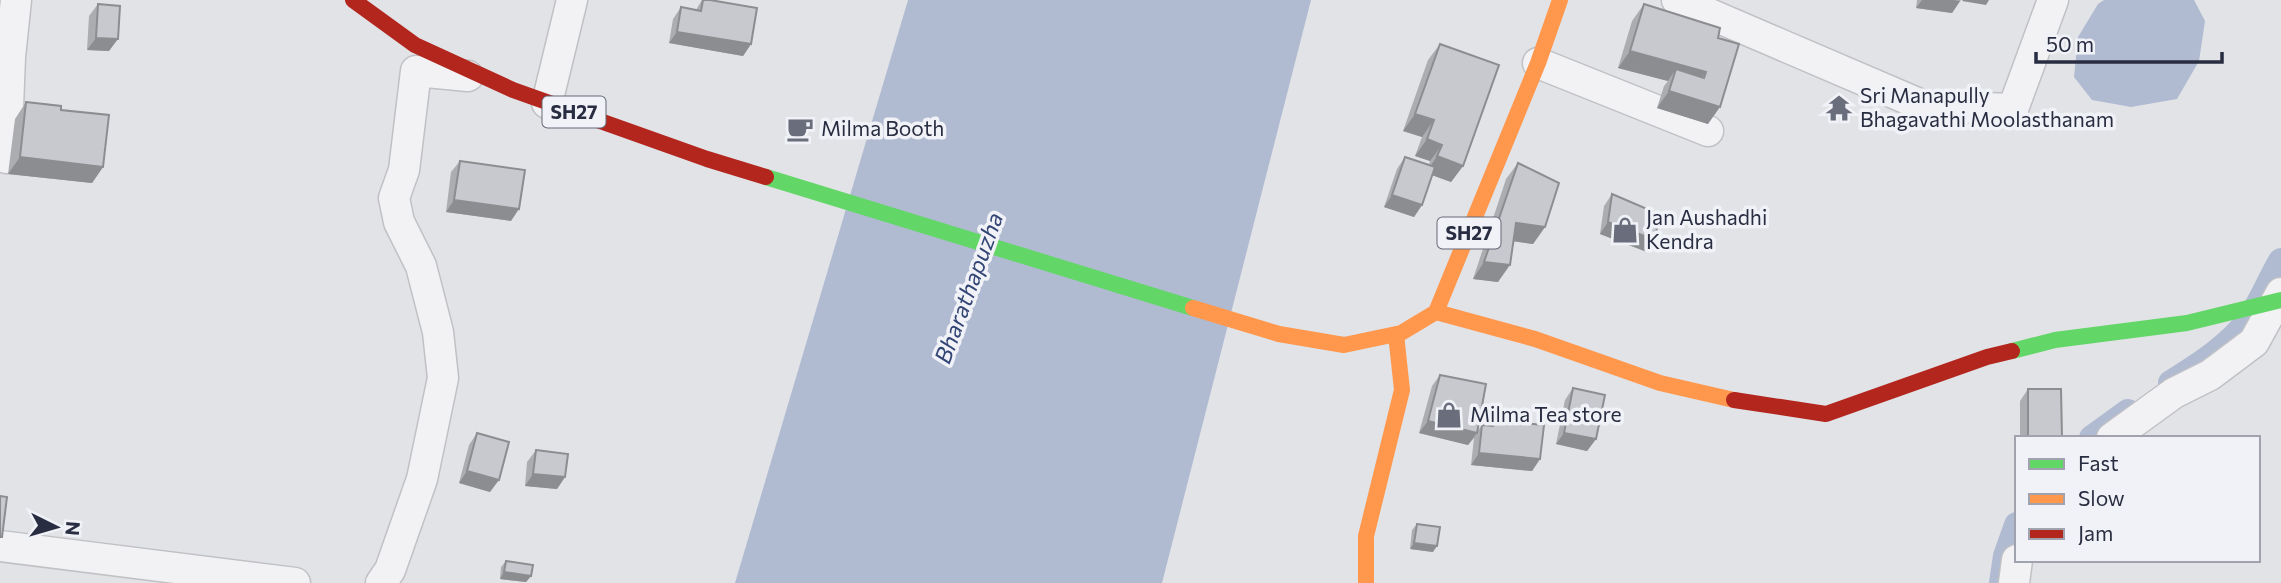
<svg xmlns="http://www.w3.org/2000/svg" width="2281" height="583" font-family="Commissioner,sans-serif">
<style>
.water{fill:#b0bbd2}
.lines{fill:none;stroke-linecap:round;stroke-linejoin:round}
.canal{stroke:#b0bbd2;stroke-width:26}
.street-casing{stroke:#c0c1c5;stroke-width:33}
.street{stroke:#f2f2f4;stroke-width:30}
.fast{stroke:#63d668;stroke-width:16}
.slow{stroke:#ff974d;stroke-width:16}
.jam{stroke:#b3261e;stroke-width:16}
.wall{fill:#acadb1}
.shaded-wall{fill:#8c8d90}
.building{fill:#c8c9ce;stroke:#8c8d90;stroke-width:2}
.labels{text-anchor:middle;stroke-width:7;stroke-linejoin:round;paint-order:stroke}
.shield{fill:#f0f2f7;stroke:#656878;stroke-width:2}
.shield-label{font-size:19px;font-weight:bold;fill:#292d41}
.poi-label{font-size:21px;fill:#292d41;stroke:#f0f2f7;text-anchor:start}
.water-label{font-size:23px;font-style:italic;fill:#334575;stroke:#f0f2f7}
</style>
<rect width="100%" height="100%" fill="#e2e3e7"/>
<path class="water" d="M908 0H1311L1162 583H735Z
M2104 0H2194L2205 21 2199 61 2177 99 2131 107 2092 100 2074 77 2078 37 2098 4Z"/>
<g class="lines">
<path class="canal" d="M2171 383C2198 366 2230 346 2249 320 2261 302 2270 280 2281 261
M2092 438 2128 412
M2002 583 2006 556 2017 525"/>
<g class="street-casing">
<path id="street" d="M1677 0 1924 106 2013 109 2053 0
M1538 63 1708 131
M547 103 572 0
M6 158 10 57 16 0
M2112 438 2174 393 2210 375 2254 342 2281 293
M0 546 295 583
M381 583 390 570 422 479 443 378 438 332 421 266 399 222 394 198 404 170 416 71 468 76
M2014 583 2017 560"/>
</g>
<use href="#street" class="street"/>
<path class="fast" d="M766 177 1193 308
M2012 351 2055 340 2187 323 2281 300"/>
<path class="slow" d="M1193 308 1279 334 1344 345 1401 333 1436 312 1538 63 1560 0
M1436 312 1535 339 1660 383 1734 400
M1366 583V536L1402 390 1396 334"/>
<path class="jam" d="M353 0 415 45 513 90 707 159 766 177
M1734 400 1826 414 1987 357 2012 351"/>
</g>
<path class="wall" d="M702 0H710L751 44 743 56 669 43 673 19 681 7 696 10Z
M1917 0H1961L1952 13 1916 8Z
M98 4 109 51 87 50 89 16Z
M1644 4 1718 38 1708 124 1657 108 1664 86 1668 81 1618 68 1632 21Z
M1440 44 1463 166 1451 182 1432 175 1422 205 1414 217 1384 207 1397 169 1405 157 1429 165 1430 161 1415 156 1422 137 1403 131 1428 60Z
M26 102 61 110 103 167 92 183 8 174 15 119Z
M460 161 511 221 446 212 451 172Z
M1518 163 1545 227 1533 244 1513 241 1498 282 1473 279 1506 179Z
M1612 194 1655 240 1647 252 1600 234 1604 206Z
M1440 375 1477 432 1482 425H1486L1487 420 1495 409 1522 423 1540 459 1532 471 1471 465 1474 438 1468 445 1419 433 1432 386Z
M1573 388 1596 439 1587 451 1556 444 1565 400Z
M2028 389 2062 438H2020V401Z
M477 433 490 492 459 483 469 445Z
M536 450 565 477 557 489 525 486 527 462Z
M1417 524 1433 552 1410 549 1412 530Z
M506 561 531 576 526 582 500 579 501 567Z"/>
<path class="shaded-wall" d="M1922 0H1953L1960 1 1952 13 1916 8Z
M1963 0H1989L1986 5 1962 1Z
M677 32 751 44 743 56 669 43Z
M96 38 118 39 109 51 87 50Z
M1630 51 1706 72 1695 88 1676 69 1668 81 1618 68Z
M1669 91 1720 107 1708 124 1657 108Z
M1415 114 1434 120 1422 137 1403 131Z
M1427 139 1442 145 1430 161 1415 156Z
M1437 156 1463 166 1451 182 1426 173Z
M20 157 103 167 92 183 8 174Z
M1392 195 1422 205 1414 217 1384 207Z
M454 200 519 209 511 221 446 212Z
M1608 222 1655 240 1647 252 1600 234Z
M1516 223 1545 227 1533 244 1504 240Z
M1484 262 1510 265 1498 282 1473 279Z
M1428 421 1477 433 1468 445 1419 433Z
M1564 433 1596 439 1587 451 1556 444Z
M1479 453 1540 459 1532 471 1471 465Z
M467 471 499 480 490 492 459 483Z
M533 474 565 477 557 489 525 486Z
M1414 543 1437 546 1433 552 1410 549Z
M504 572 531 576 526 582 500 579Z"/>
<path class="building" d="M703 0H710L757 8 751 44 677 32 681 7 701 11Z
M98 4 120 6 118 39 96 38Z
M1644 4 1720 28 1718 38 1739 44 1720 107 1669 91 1676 69 1704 78 1706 72 1630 51Z
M1440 44 1499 65 1463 166 1437 156 1442 145 1427 139 1434 120 1415 114Z
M26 102 61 106V110L109 115 103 167 20 157Z
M1405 157 1435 167 1422 205 1392 195Z
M460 161 525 170 519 209 454 200Z
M1518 163 1559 183 1545 227 1516 223 1510 265 1484 262Z
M1612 194 1659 214 1655 240 1608 222Z
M1440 375 1486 384 1477 433 1428 421Z
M1573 388 1605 395 1596 439 1564 433Z
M2028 389H2061L2062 438H2028Z
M1495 409 1523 411 1522 423 1544 425 1540 459 1479 453 1482 425 1493 426Z
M477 433 509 442 499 480 467 471Z
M536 450 568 454 565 477 533 474Z
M0 496 7 497 2 537H0Z
M1417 524 1440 527 1437 546 1414 543Z
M506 561 533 565 531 576 504 572Z"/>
<defs>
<g id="temple-bare" transform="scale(2.1)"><path d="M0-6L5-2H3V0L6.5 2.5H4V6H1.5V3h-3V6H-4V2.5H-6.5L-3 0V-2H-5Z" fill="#6a6d7b" stroke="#f0f2f7" stroke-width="2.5" paint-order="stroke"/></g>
<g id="cafe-bare" transform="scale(2.1)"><path d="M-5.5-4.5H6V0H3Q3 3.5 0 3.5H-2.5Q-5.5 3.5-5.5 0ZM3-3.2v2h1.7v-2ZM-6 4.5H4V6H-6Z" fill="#6a6d7b" stroke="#f0f2f7" stroke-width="2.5" paint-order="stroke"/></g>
<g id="shop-bare" transform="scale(2.1)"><path d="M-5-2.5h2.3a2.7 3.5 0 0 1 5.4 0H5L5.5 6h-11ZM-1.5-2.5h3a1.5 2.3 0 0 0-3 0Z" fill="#6a6d7b" stroke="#f0f2f7" stroke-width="2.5" paint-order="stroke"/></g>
</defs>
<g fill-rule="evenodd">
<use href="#temple-bare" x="1839" y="108"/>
<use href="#cafe-bare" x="800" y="129"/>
<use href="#shop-bare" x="1625" y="230"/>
<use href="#shop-bare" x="1449" y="415"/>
</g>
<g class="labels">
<g class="shield">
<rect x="542.5" y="96.5" width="63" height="31" rx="5"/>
<rect x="1437.5" y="217.5" width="63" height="31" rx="5"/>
</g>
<g class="shield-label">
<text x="574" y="119">SH27</text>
<text x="1469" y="240">SH27</text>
</g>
<g class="poi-label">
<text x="1860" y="103">Sri Manapully<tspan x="1860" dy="24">Bhagavathi Moolasthanam</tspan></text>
<text x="821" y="136">Milma Booth</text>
<text x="1646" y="225">Jan Aushadhi<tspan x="1646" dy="24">Kendra</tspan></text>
<text x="1470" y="422">Milma Tea store</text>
</g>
<g class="water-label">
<text transform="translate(969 288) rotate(-70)" y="8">Bharathapuzha</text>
</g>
</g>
<rect x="2015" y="436" width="245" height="126" fill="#f0f2f7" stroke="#a0a3ae" stroke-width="2"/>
<rect x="2029" y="459" width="35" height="10" fill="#63d668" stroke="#a0a3ae" stroke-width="2"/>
<text x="2078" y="471" font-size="21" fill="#292d41">Fast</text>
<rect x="2029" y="494" width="35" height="10" fill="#ff974d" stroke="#a0a3ae" stroke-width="2"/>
<text x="2078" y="506" font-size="21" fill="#292d41">Slow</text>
<rect x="2029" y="529" width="35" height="10" fill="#b3261e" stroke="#a0a3ae" stroke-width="2"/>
<text x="2078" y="541" font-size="21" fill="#292d41">Jam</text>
<g transform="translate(56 527) rotate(95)" stroke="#f0f2f7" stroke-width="5" paint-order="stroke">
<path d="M0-5L12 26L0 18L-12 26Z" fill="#292d41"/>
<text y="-10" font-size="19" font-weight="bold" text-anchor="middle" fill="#292d41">N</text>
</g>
<path d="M2036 52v10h186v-10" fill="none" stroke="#292d41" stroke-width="3.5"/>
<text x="2046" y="52" font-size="21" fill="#292d41" stroke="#f0f2f7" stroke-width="5" paint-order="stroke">50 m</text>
</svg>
